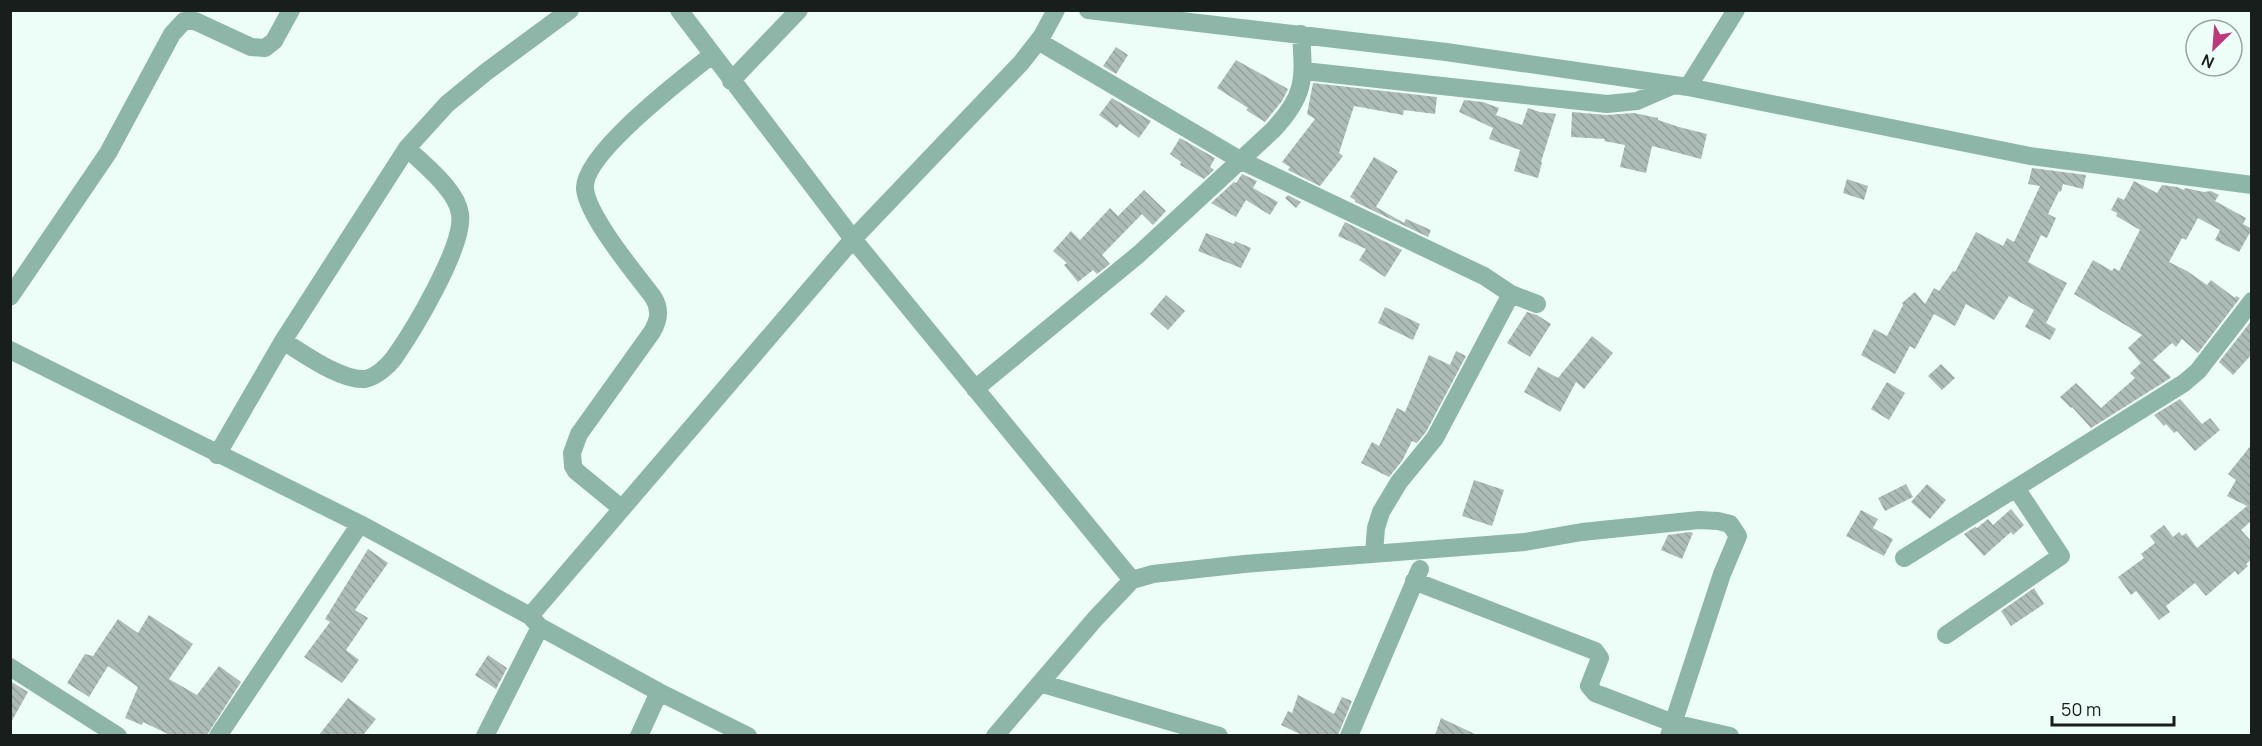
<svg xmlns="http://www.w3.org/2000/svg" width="2262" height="746" font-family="Manrope,sans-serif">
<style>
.building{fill:url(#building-back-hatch)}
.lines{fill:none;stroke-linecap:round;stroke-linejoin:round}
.minor{stroke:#8db6a9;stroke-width:18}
</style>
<defs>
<pattern id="building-back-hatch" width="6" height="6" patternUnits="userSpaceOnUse" patternTransform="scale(1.5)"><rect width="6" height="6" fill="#adbcb7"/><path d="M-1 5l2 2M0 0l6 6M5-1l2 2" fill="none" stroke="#94a19d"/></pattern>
</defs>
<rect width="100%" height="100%" fill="#edfdf8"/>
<path class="building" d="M1116 47 1128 55 1116 74 1103 66Z
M1236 60 1288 89 1282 101 1265 122 1246 110 1248 108 1217 88Z
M1313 83 1437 97 1435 114 1404 110 1403 115 1354 106 1339 153 1343 156 1320 186 1288 170 1290 167 1282 162 1315 119 1307 114Z
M1112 98 1151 121 1139 138 1120 124 1117 128 1099 115Z
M1464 100 1483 102 1499 108 1496 115 1522 125 1528 108 1540 112 1556 114 1541 162H1542L1538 178 1514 171 1520 150 1489 139 1493 128 1459 112Z
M1572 112 1606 115 1634 113 1658 118V120L1679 127 1707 134 1701 159 1652 146 1646 173 1620 167 1625 145 1604 141 1605 139 1571 137Z
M1180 138 1215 158 1210 167 1214 170 1204 179 1180 165 1181 162 1170 154Z
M1374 157 1398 171 1376 207 1404 223 1406 219 1431 230 1428 237 1355 202V200L1350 197Z
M2032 168 2086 175 2083 189 2063 184 2061 192 2059 191 2048 214 2056 218 2047 238 2041 235 2028 262 2067 283 2046 323 2056 329 2050 340 2025 327 2034 310 2009 296 1994 320 1966 304 1955 326 1934 314 1915 349 1910 346 1895 374 1861 355 1874 329 1887 336 1903 305 1902 303 1915 292 1925 304 1934 288 1939 291 1953 271 1955 272 1976 232 2003 246 2007 238 2014 242 2040 186 2028 184Z
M1242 174 1257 181 1253 188 1278 202 1270 215 1246 200 1236 217 1211 203 1234 182 1236 183Z
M1847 179 1868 186 1864 200 1843 193Z
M2134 181 2157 193 2162 185 2177 187 2184 190 2185 188 2204 192 2211 191 2219 195 2215 201 2246 218 2243 224 2252 229 2239 252 2215 240 2220 230 2198 218 2186 240 2182 238 2169 262 2187 271 2207 285 2211 280 2235 298 2236 296 2240 298 2198 353 2182 339 2176 347 2172 343 2153 360 2171 377 2169 379 2091 428 2072 407 2071 408 2060 397 2076 383 2101 408 2135 378 2130 373 2141 363 2128 348 2142 335 2074 294 2093 260 2112 271 2114 268 2119 271 2140 230 2116 216 2117 213 2111 210 2118 197 2124 200Z
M1144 190 1166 211 1153 225 1142 214 1102 255 1110 264 1097 274 1093 270 1078 282 1064 265 1067 263 1053 251 1071 231 1080 240 1110 208 1118 216Z
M1288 195 1301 202 1296 208 1285 198Z
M1345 222 1402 250 1385 277 1359 260 1366 249 1338 236Z
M1206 233 1234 244 1235 241 1251 248 1241 268 1198 251Z
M1166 295 1185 311 1168 330 1150 314Z
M1385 307 1420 324 1413 340 1378 323Z
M1527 312 1537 315 1551 324 1530 357 1507 343Z
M2252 320V354L2233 375 2219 362Z
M1592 336 1613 353 1584 389 1576 382 1560 412 1524 392 1538 367 1558 378Z
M1456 351 1466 356 1426 432 1417 443 1412 441 1402 461 1389 477 1361 463 1372 442 1379 446 1397 408 1405 412 1429 355 1450 365Z
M1941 364 1955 378 1942 390 1928 376Z
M1887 382 1905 393 1889 420 1871 409Z
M2180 399 2202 424 2210 418 2220 430 2195 451 2177 431 2174 433 2166 424 2164 426 2154 415Z
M2252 444V520L2241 530 2252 542V559L2246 564 2248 566 2238 575 2235 571 2206 596 2195 583 2166 606 2170 612 2159 620 2136 591 2131 595 2118 577 2144 558 2141 554 2155 543 2150 536 2164 525 2173 537 2179 532 2182 536 2186 533 2197 548 2247 506 2227 496 2236 480 2228 474Z
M1474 480 1504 490 1492 526 1462 516Z
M1906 484 1913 497 1885 511 1878 498Z
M1927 484 1946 500 1930 519 1911 502Z
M2011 509 2024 525 2013 535 2011 532 1984 556 1964 534 1975 527 1977 528 1988 519 1993 525Z
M1861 510 1878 519 1873 528 1893 539 1884 556 1846 536Z
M1690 532 1693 533 1682 559 1661 550 1668 535Z
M368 549 388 563 355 610 368 618 346 650 359 660 342 683 304 657 330 622 325 619Z
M2034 588 2044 604 2011 626 2001 611Z
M149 615 193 644 169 679 197 695 219 666 241 682 207 735H170L143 722 142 725 125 718 138 687 108 666 89 697 67 683 85 654 93 656 118 619 138 633Z
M488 655 507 668 496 689 475 675Z
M10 681 28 692 10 724Z
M1298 695 1334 714 1342 697 1352 701 1338 735H1302L1281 725 1288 711 1292 713Z
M348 698 376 719 363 735H319Z
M1441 718 1477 735H1435Z"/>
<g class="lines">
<path class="minor" d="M679 10 853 239 1132 580
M1088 10 1446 52 1688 87 2030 156 2252 185
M1038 41 1240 160 1484 276 1511 294 1537 304
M1304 71 1607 104 1637 101 1674 85
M731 81 799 10
M1688 87 1736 10
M10 297 108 153 172 34 184 21H195L251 47 265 48 274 41 291 10
M283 341C303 353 341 381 365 379 376 377 388 366 394 358 413 331 465 245 460 214 457 190 424 165 407 148
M10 350 360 524 530 616 540 627 659 692 748 736
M975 389 1139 254 1273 130C1306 95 1304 79 1301 34
M217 455 283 341 407 148 447 104 486 72 570 10
M621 508 576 471 573 466 572 453 579 434 652 332C659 320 661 309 653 297 635 273 588 217 585 189 582 155 684 77 712 55
M1374 553 1376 528 1381 512 1399 482 1435 438 1511 294
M1904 558 2184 383 2198 371 2252 301
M1414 581 1595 651 1600 658 1589 686 1595 693 1673 723 1730 736
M530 616 853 239 1021 63 1042 36 1056 10
M1946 635 2061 556 2016 488
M10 667 118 736
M1040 683 1219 736
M218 736 360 524
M485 736 540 627
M639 736 659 692
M995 736 1095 619 1132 580 1153 574 1244 564 1525 542 1582 532 1699 520 1718 521 1730 524 1738 536 1722 574 1669 736
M1349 736 1420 569"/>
</g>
<rect width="2262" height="746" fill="none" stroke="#181e1c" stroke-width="24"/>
<g transform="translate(2214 48) rotate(205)"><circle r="28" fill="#edfdf8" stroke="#98a4a0" stroke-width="1.5"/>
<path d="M0-4.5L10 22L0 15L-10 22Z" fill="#be397c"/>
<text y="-9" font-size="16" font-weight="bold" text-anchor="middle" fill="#181e1c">N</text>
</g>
<path d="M2052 716v9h122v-9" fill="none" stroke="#181e1c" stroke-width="3"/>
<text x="2061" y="716" font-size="18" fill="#181e1c" stroke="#edfdf8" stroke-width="4.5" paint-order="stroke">50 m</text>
</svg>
